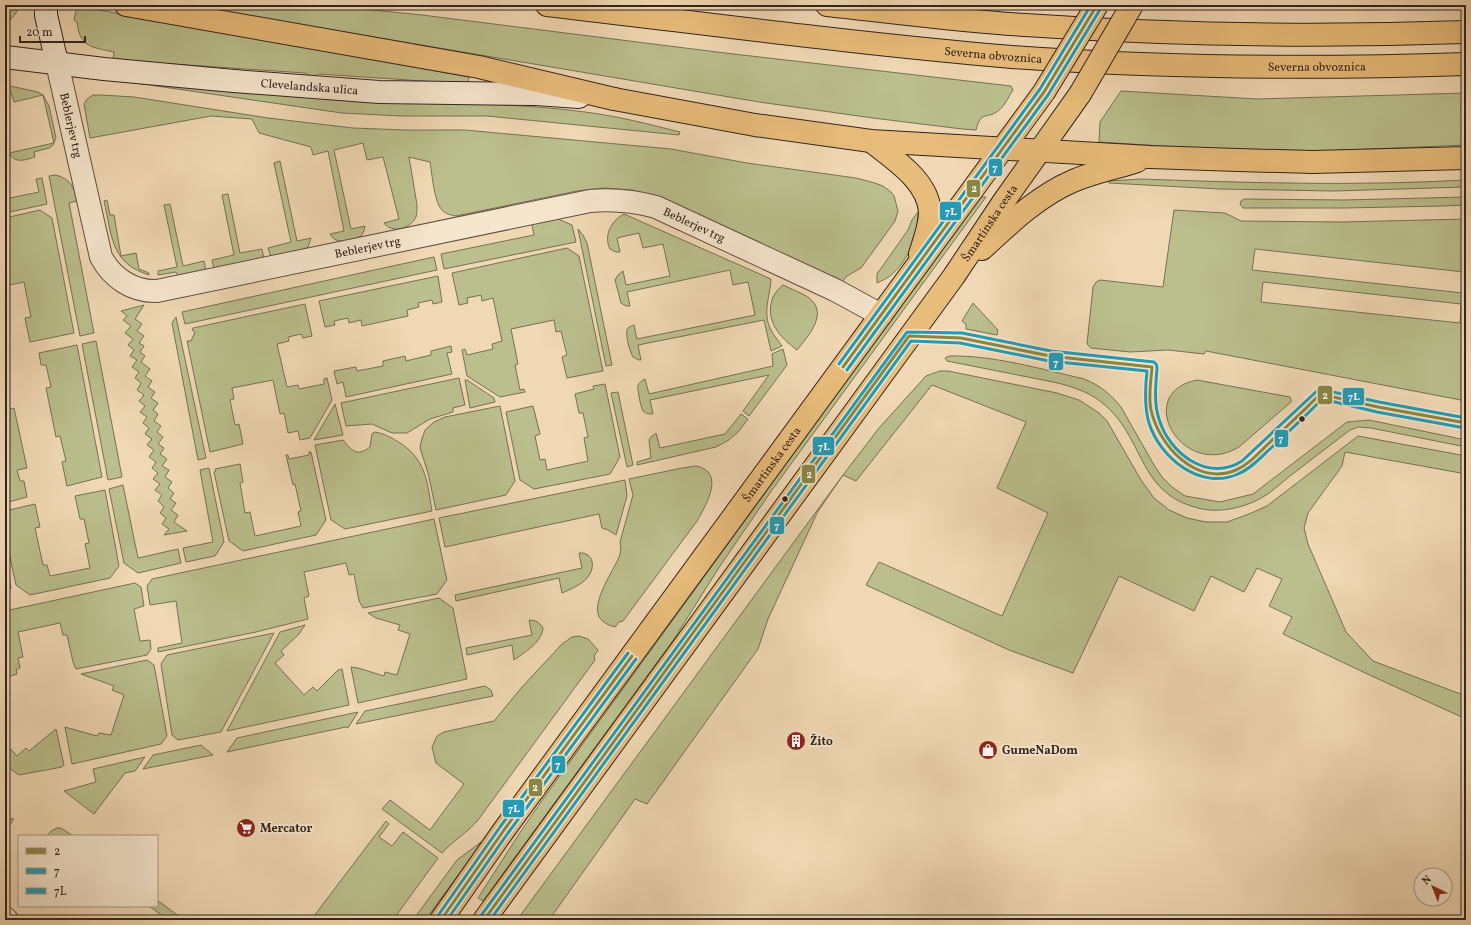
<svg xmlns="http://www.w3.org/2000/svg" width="1471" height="925" font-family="Vollkorn,serif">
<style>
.green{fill:#babf8d;stroke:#767155;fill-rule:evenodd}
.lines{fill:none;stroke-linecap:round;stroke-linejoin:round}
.street-casing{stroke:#625043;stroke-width:24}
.secondary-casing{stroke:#33231d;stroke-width:24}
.primary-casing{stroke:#33231d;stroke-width:24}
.highway-casing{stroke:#33231d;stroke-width:24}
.street{stroke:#f5e6ce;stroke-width:22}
.secondary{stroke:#f5e6ce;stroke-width:22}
.primary{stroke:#e8bc7a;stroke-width:22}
.highway{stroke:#e8bc7a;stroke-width:22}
.primary-bridge-casing{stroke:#33231d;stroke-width:24;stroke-linecap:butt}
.primary-bridge{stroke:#e8bc7a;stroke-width:22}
.bus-1-casing{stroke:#f5e6ce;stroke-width:6}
.bus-2-casing{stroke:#f5e6ce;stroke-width:6}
.bus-3-casing{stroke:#f5e6ce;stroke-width:6}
.bus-1{stroke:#8b8742;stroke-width:3}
.bus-2{stroke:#229cb6;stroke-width:3}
.bus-3{stroke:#229cb6;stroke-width:3}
.bus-dot{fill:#33231d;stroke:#f5e6ce;stroke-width:1.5}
.labels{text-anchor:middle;stroke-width:4;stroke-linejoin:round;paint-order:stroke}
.street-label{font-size:12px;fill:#33231d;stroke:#f5e6ce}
.poi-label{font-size:12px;font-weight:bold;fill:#33231d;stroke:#f5e6ce;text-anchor:start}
.line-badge{stroke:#f5e6ce;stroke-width:1.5}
.badge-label{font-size:11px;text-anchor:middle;font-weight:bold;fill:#fff}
</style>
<rect width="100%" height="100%" fill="#f0d8b4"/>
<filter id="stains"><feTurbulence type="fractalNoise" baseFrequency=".005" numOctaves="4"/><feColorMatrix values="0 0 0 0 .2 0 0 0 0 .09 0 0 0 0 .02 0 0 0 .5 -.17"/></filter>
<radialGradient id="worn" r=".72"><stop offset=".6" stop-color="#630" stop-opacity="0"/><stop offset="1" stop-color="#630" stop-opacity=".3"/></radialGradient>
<path class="green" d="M5 5H20C17 12 12 20 5 23Z
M184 5H324L422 15 725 53 1011 86 1013 90C1009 96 1004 107 998 111 986 120 981 110 976 130L962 129 873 118 759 102Z
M1171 5H1466V6L1319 9 1170 7Z
M77 6 469 77 468 84 319 74 315 76 307 75 305 73 113 60 114 52C92 47 80 48 77 22L74 20Z
M129 82 475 104C512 105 548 107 585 112 617 116 648 124 680 132L679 135 487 116H401L342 113Z
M5 85 38 92 43 95 49 106 56 138 53 145 49 148 34 152 35 157C25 160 15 164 9 153L54 143 43 95 14 102 11 92 5 93Z
M1121 91 1257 99 1466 93V145L1301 152 1179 147 1099 142 1100 122Z
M93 95H101L134 97 268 118 353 128 406 130H465L671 149 747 163 856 178 875 183 883 186 891 192 894 196 898 211 895 221 861 268 847 276 842 282 657 197 632 190 604 188 577 191 456 216C451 215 445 214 442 210 434 202 432 173 430 162L409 157 417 205C417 209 417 214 416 217 410 229 392 234 384 223L399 219 383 157 367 160 363 143 334 150 351 229 365 226 364 231 361 236C352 240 336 246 330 234L344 231 328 151 313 155 311 147 259 133 252 119 211 116 90 138 84 104 87 99Z
M280 161 297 241 311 238 308 247 305 249 271 257 268 248 291 242 274 163Z
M55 175C70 178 74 187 77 201L69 203 94 333 80 336 49 176Z
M42 178 47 204 5 213V199L39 192 36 179Z
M1141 179C1250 183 1358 186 1466 180V187L1334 191 1220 189 1109 183V181Z
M228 194 240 253 262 249 264 259 214 269 212 260 234 255 222 195Z
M977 197H986L772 490 720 566 674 639 483 901 478 898 519 834 543 799 947 242Z
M1466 197V205L1443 206 1344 208H1243L1240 204 1241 201 1244 199 1344 200Z
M107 200 110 215H114L121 256 136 253 139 269 149 273V275C110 263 112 235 104 201Z
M170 204 183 266 204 261 206 271 178 277 176 272 158 275V271L177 267 164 205Z
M40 210 52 218 74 333 30 342 25 318 31 317 24 282 5 286V218Z
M1174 210 1225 213 1241 221 1342 222 1466 219V401L1206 351 1204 354 1168 350 1130 352 1091 348 1087 344 1093 287 1096 282 1100 280 1163 287ZM1255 249 1464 272 1463 293 1252 270ZM1263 282 1461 304 1460 323 1261 302Z
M918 212C919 234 908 262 890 276 886 279 881 281 877 283V274L908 230 912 220Z
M624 214 771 279C770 297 762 313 771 330 774 336 778 340 782 346L771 351 764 320 638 345 641 360H639L633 357C630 352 624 332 628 328 630 326 632 326 634 325L637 339 755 315 748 282 733 285 730 270 627 292 630 306H626L621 303 615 280 618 275 623 271 626 285 670 276 663 244 643 248 639 233 617 238 620 252H616L610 249C603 235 612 220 624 214Z
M558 219 572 225 576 242 444 269 441 254 534 235 531 221Z
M578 229 583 235 587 243 612 365 606 366Z
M567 248 579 256 603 371 567 378 562 357 567 355 561 331 556 332 554 320 511 329 518 364 515 365 520 390 524 389 525 392 500 397 467 376 462 350 465 349 467 355 493 349 492 344 502 341 493 298 482 301 481 295 467 298 468 303 459 305 452 273Z
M434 257 437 270 185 324 182 312Z
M438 276 442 302 433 304 432 300 418 303 419 307 407 310 408 316 362 326 361 320 349 323 348 318 334 321 335 325 325 327 319 301Z
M783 285C791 289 800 292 808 297 830 313 808 336 797 350 780 337 764 321 773 297 775 293 779 288 783 285Z
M973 303 998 330 997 335 966 329V324L962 321Z
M305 304 312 336 303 338 301 334 288 337 289 341 277 344 287 387 298 385 299 389 324 384V379L327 378 332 400 310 438 300 440 298 431 288 433 284 413 280 414 273 380 232 388 234 399 230 400 235 425 239 424 243 444 210 452 187 341H191L195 332 192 330 193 328Z
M144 305 135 319 142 324 137 331 144 336 139 343 144 346 140 352 145 356 141 362 150 369 145 376 152 381 148 387 155 392 151 398 158 403 153 410 158 414 154 421 161 426 157 432 163 437 158 444 164 448 160 454 167 459 162 466 169 470 165 477 172 482 168 488 174 493 170 499 176 503 171 510 178 515 174 522 187 531 164 535 169 529 162 524 166 518 160 513 164 507 158 501 162 495 155 490 160 484 153 479 158 473 152 468 156 462 149 457 154 450 147 445 152 439 145 434 149 428 143 423 147 417 140 412 145 406 139 401 144 395 137 390 141 383 135 378 139 372 132 367 137 360 130 356 134 350 128 345 133 339 125 333 131 326 123 320 127 316 121 311Z
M176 317 206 458 198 460 172 323Z
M96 341 122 477 108 480 82 344Z
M77 345 102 477 67 486 62 462 66 461 60 436 56 437 46 388 51 387 46 365H41L39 353Z
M451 346 452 352 447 353 452 374 346 397 343 382 337 384 334 371 356 367 357 371 383 366V361L405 356 406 361 431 355V351Z
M783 349 787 365 749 416 743 411 769 375 650 400 653 414C649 414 646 414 643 411 641 408 637 389 638 385 640 382 642 381 645 379L649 394 773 366 772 354Z
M949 356C993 355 1041 369 1084 379 1100 385 1110 394 1121 407L1154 465 1162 477 1172 487 1185 496 1220 502 1253 494 1347 422 1369 420 1466 440V447L1371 428 1358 427 1350 430C1330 445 1310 461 1290 476 1281 483 1273 491 1263 497 1246 507 1222 513 1202 509 1138 495 1146 442 1106 406 1092 393 1076 388 1058 383L947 361 945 358Z
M940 371H948L1057 393 1079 400 1099 413 1107 421 1141 480 1154 498 1169 510 1187 518 1206 522H1227L1249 514 1267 506 1358 436 1466 456V474L1345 452 1342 466 1308 513 1304 528 1308 544 1346 632 1373 661 1466 696V719L1376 678 1283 634 1292 617 1269 606 1282 579 1257 568 1244 592 1211 576 1194 611 1119 576 1073 673 1009 650 866 585 879 562 1002 616 1048 513 997 488 1026 422 932 385 856 481 843 475 817 513 768 619 758 649 647 804 635 799 549 920H517L843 475 879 428 926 376Z
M459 378 465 405 453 408V412L430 419 407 433H392L372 424 346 426 341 403Z
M465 380H467L494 398 495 402 470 408Z
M1197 380 1290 397 1291 399V402L1239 447C1182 481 1132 393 1197 380Z
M605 384 620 457 610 474 534 489 520 480 506 412 533 406 540 434 535 436 540 460 545 459 547 470 588 461 584 438 588 437 583 413H579L575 394 594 389 593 386Z
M618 392 633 465 627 467 611 393Z
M335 404 343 435 314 440Z
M500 406 515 481 506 495 436 510 428 473 420 448 421 442 425 430 434 422 445 417Z
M14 408 27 468 17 470 20 481H24L27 497 5 503V410Z
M741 414 748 419 739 431 729 440 716 447 637 465V462L651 458 649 440 651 437 656 433 660 448 725 434Z
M374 432C383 433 390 437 397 441 426 458 427 481 432 511L345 529 331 520 315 445 343 440C352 451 357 457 370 447L372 434Z
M309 452H311L326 520 316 535 243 551 229 541 214 472 216 471 215 469 240 464 243 482 240 483 245 513 250 512 255 536 301 526 298 512 301 511 295 484 293 485 286 455H288L289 459 309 455Z
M696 466C726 472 706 505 697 521L623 621 619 622 615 627C612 626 607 625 604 622 585 610 613 572 619 557 621 552 621 547 620 542L633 495 629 479 682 468Z
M209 468 224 542 215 556 186 562 183 548 213 542 200 470Z
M625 480 627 496 616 535 608 530 602 528 599 514 445 547 439 518Z
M123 485 138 558 178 549 181 563 138 573 124 563 109 489Z
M105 490 119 566 110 578 30 595 16 585 5 534V511L35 504 40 527 35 528 43 565H47L50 576 90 568 85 544 89 543 84 519H80L75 496Z
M434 519 447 580 437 594 363 608 359 601 354 574 349 575 346 563 304 572 309 596 304 598 308 619 256 632 158 652V648L182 643 176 601 150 605 147 586 152 579Z
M579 553C594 552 596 568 587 578 581 585 571 589 562 593L559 578 456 601 455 595 582 568Z
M5 559 11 588 5 596Z
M135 583 141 587 144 606 134 609 140 641 150 640 151 649 147 655 76 669 73 662 67 635H63L60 623 18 632 23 657 18 658 20 668 16 670 17 674 5 678V611Z
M439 598 453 608 467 679 358 703 351 667 358 668 384 676 385 672 397 675 410 634 398 630 400 625 376 618 368 613Z
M529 620C536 620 539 622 543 628 542 642 525 652 514 660L512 645 467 655 466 648 532 635Z
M305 625 299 634 281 651 284 655 275 663 304 695 313 687 317 691 338 670 342 669 349 705 227 731 280 632Z
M274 633 221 732 178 740 172 735 161 664 167 655Z
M579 636 588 639 598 650 594 656 595 660 478 820C467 833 453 841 442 853L382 809 390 800 430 830 464 784 436 763 432 747 437 736 444 732 494 721 522 687 562 644 572 637Z
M147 660 154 665 167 736 161 744 72 764 65 727 97 736 99 733 111 735 124 695 112 690 114 686 81 674Z
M485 686 491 690 493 696 356 724 365 711Z
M358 712 348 728 346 727 227 752 237 738Z
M56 729 64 765 62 767 19 775 5 765V743L17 756 26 748 29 751Z
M201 745 213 755 143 769 153 755Z
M145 757 135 771 125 773 94 814 64 791 96 782 93 769Z
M5 818 14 819 5 832Z
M386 821 389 824 379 837 392 846 403 832 438 858 393 920H311Z
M57 828H61L73 836H47L51 831Z
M485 839 425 920H413L457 860Z
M157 900 184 920H168L149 906H157Z"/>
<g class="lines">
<g class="street-casing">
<g id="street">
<path id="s1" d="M57 63 101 257C112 278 133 292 157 291L590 201C613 199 634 201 656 207L835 290 881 315"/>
<path d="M5 918 7 920"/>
</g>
</g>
<g class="secondary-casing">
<g id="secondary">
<path d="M46 5V15L57 63"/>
<path id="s2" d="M5 57 104 69 234 81 379 92 536 94 579 97"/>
</g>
</g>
<g class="primary-casing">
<g id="primary">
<path d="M614 99 755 125 871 141 1150 157 1238 160 1313 162 1466 158"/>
<path d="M871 141C893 159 928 180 930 212 930 226 924 241 920 254"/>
<path d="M982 249C1009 224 1038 196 1073 181 1093 172 1116 168 1137 161"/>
<path id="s3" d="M441 920 504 830 1044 92"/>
<path id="s4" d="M484 920 954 276 1004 201 1080 94"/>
</g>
</g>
<g class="highway-casing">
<g id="highway">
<path d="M126 5 479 67 614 99"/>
<path id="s5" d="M547 5C702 23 857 44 1012 57 1163 68 1315 69 1466 64"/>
<path d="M827 5C893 12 959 21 1025 25 1172 35 1319 37 1466 32"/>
</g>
</g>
<use href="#street" class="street"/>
<use href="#secondary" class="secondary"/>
<use href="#primary" class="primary"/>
<use href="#highway" class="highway"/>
<g class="primary-bridge-casing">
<path id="primary-bridge" d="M1044 92 1097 5
M1080 94 1132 5"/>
</g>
<use href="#primary-bridge" class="primary-bridge"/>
<g class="bus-1-casing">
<path id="bus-1" d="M843 367 1044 92 1097 5
M441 920 504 830 632 656
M484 920 909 336 961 338 1050 356 1152 367C1151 381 1148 396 1151 410 1159 446 1197 487 1236 470 1249 464 1258 454 1267 445 1285 428 1303 412 1320 394L1378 407 1466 423"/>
</g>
<g class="bus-2-casing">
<path id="bus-2" d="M847 370 1048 95 1101 8
M447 920 508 833 636 659
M490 920 911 341 960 343 1049 361 1147 371C1145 389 1144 406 1149 423 1160 458 1201 491 1238 474 1251 469 1261 457 1271 448 1288 432 1306 416 1322 399L1377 412 1465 428"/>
</g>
<g class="bus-3-casing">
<path id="bus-3" d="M839 364 1040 89 1091 5
M437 917 500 827 628 653
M480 917 907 332 962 333 1051 351 1154 362C1156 364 1157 364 1157 367 1157 372 1156 378 1156 383 1155 395 1155 407 1159 419 1169 453 1208 483 1242 461L1319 389 1379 402 1466 418"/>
</g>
<use href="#bus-1" class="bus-1"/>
<use href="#bus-2" class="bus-2"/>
<use href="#bus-3" class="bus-3"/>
</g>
<defs>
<g id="building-disc" transform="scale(1)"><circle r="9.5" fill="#8f2418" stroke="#f5e6ce"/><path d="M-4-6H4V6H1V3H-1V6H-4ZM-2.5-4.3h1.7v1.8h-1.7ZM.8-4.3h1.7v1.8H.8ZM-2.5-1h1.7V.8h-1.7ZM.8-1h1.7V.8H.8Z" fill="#fff"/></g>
<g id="shop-disc" transform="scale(1)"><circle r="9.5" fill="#8f2418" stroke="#f5e6ce"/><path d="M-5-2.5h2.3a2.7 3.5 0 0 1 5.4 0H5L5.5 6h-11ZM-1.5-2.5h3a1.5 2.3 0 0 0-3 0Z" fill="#fff"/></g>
<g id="supermarket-disc" transform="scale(1)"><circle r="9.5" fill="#8f2418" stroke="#f5e6ce"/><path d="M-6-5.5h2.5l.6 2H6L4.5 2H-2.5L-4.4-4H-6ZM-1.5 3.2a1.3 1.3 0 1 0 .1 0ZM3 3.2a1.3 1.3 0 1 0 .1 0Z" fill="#fff"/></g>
</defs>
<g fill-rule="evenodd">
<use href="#building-disc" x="796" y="741"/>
<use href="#shop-disc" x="988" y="750"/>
<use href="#supermarket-disc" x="246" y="828"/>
</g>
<g class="bus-dot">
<circle cx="1302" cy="419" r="3.5"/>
<circle cx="785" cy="499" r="3.5"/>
</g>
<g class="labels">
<g class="street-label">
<text dy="4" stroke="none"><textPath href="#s5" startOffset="449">Severna obvoznica</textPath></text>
<text dy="4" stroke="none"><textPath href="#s5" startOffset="773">Severna obvoznica</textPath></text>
<text dy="4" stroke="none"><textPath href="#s2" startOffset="306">Clevelandska ulica</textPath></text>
<text dy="4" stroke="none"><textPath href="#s1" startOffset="64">Beblerjev trg</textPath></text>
<text dy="4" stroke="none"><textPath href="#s4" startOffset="861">Šmartinska cesta</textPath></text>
<text dy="4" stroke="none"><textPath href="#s1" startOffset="819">Beblerjev trg</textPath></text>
<text dy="4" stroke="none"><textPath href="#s1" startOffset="483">Beblerjev trg</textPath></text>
<text dy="4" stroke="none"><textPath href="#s3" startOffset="563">Šmartinska cesta</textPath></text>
</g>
<g class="poi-label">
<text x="810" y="745">Žito</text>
<text x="1002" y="754">GumeNaDom</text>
<text x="260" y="832">Mercator</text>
</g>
</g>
<g class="line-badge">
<rect x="988" y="158" width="15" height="19" rx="4" fill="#229cb6"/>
<rect x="966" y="179" width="15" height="19" rx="4" fill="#8b8742"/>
<rect x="939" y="201" width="23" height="20" rx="4" fill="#229cb6"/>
<rect x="1048" y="352" width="16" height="19" rx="4" fill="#229cb6"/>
<rect x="1317" y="385" width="16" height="20" rx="4" fill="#8b8742"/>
<rect x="1342" y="387" width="23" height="19" rx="4" fill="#229cb6"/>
<rect x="1274" y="429" width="15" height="19" rx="4" fill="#229cb6"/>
<rect x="812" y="436" width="23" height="20" rx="4" fill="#229cb6"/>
<rect x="801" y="464" width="15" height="20" rx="4" fill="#8b8742"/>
<rect x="769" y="516" width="16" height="19" rx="4" fill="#229cb6"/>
<rect x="551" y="755" width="15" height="19" rx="4" fill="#229cb6"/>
<rect x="528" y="778" width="15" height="19" rx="4" fill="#8b8742"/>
<rect x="502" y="799" width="23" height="19" rx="4" fill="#229cb6"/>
</g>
<g class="badge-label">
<text x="995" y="171">7</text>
<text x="974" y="192">2</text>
<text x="951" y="215">7L</text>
<text x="1056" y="366">7</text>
<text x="1325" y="399">2</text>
<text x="1354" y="400">7L</text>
<text x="1281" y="442">7</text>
<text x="824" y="450">7L</text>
<text x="809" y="478">2</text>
<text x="777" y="529">7</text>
<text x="558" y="768">7</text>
<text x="535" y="791">2</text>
<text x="514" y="812">7L</text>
</g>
<rect width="1471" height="925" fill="none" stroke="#f0d8b4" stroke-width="20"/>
<rect x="6" y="6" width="1459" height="913" fill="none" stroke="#33231d" stroke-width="2"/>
<rect x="10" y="10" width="1451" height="905" fill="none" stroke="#33231d"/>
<rect x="18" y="835" width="140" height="72" fill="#f5e6ce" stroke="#a79887"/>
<rect x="26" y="848" width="20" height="6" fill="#8b8742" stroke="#a79887"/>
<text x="54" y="855" font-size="12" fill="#33231d">2</text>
<rect x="26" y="868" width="20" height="6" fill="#229cb6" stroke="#a79887"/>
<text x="54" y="875" font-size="12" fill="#33231d">7</text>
<rect x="26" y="888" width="20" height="6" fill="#229cb6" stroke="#a79887"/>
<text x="54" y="895" font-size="12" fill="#33231d">7L</text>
<g transform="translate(1433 887) rotate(317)"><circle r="19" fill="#f5e6ce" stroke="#a79887"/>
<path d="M0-3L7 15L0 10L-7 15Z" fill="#8f2418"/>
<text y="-6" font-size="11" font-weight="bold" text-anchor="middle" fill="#33231d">N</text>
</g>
<path d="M20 36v6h65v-6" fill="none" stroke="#33231d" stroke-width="2"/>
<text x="26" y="36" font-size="12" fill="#33231d" stroke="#f5e6ce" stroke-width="3" paint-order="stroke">20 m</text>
<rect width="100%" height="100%" filter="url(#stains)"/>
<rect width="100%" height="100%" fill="url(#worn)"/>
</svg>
